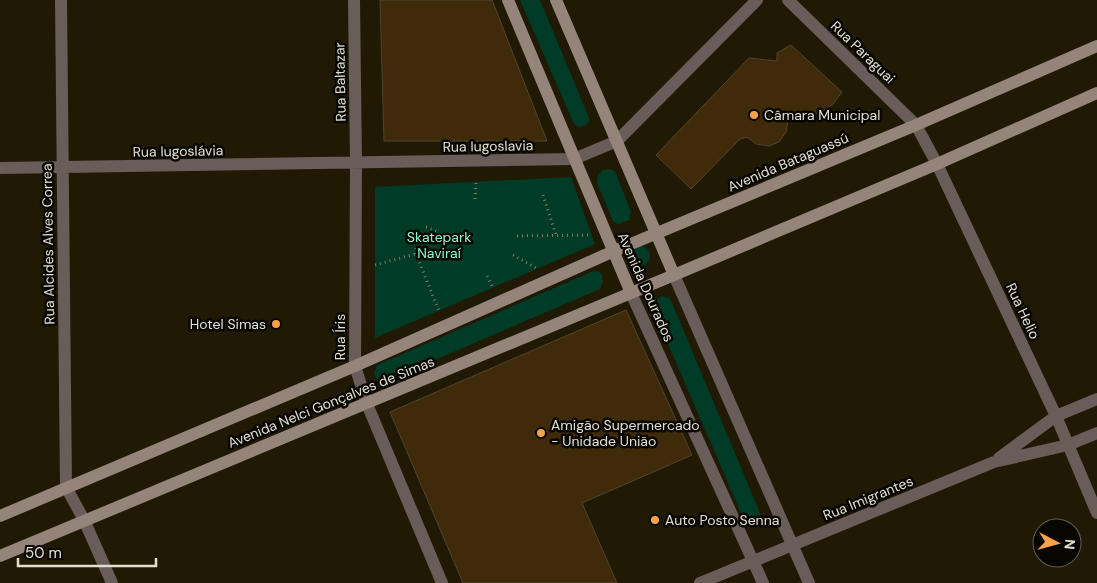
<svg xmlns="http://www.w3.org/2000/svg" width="1097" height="583" font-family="'DM Sans',sans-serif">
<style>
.green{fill:#003b28}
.building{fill:#3f2a09;stroke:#534430}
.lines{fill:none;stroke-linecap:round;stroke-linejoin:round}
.path{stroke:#7e7a68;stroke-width:3;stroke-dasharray:1 4;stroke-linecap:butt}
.minor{stroke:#685d58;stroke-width:12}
.tertiary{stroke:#685d58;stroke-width:12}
.secondary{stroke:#95847a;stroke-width:12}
.poi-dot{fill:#f7a149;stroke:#080601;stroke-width:2}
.labels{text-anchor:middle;stroke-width:5;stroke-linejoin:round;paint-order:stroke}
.street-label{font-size:14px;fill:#e2dfd1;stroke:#080601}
.poi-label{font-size:14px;fill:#e2dfd1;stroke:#080601;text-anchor:start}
.park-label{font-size:14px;fill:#89f8ca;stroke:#080601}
</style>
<rect width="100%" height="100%" fill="#201a05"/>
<path class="green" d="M520 0H540L590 120 586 125 580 127 574 124Z
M609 169 615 171 631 212 629 220 618 224 613 221 597 183 598 176 602 170Z
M571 177 595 244 375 338V187Z
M630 256a10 10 0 1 1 20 0a10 10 0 1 1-20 0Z
M598 271 602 275 603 281 600 289 386 381 378 380 374 374 377 365 591 272Z
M662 296 670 298 760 513 759 521 752 526 745 522 652 307 655 301Z"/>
<path class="building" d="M380 0H492L547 141H384Z
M791 45 842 92 834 103 822 112 805 118 788 121 786 132 779 142 769 146 756 144 747 137 740 139 691 189 656 155 749 58 777 61V53Z
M626 310 692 455 582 503 617 583H463L390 412Z"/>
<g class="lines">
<path class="path" d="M543 195 556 235
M475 199 476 182
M426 227 439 232
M416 233V254L439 311
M517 236 592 235
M513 255 538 269
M375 265 415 254
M487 276 493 288"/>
<path class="minor" d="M61 0 66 487 84 520 112 583
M354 0 356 163 355 366 367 404 442 583
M788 0 916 125 937 164 1056 416 1097 513
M0 168 574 159 617 141 757 0"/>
<path class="tertiary" d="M674 275 809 583
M631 293 763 583
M999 458 1056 416 1097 399
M700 583 994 462 1068 445 1097 433"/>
<path class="secondary" d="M508 0 631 293
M556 0 674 275
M0 516 355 366 614 251 916 125 1097 46
M0 556 674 275 937 164 1097 93"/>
</g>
<g class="poi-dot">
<circle cx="754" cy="115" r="5"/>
<circle cx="276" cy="324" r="5"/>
<circle cx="541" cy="433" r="5"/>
<circle cx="655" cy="520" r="5"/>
</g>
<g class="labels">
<g class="street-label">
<text transform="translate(863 52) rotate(44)" y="5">Rua Paraguai</text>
<text transform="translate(340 82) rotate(-91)" y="5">Rua Baltazar</text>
<text transform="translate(488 146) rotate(-1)" y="5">Rua Iugoslavia</text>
<text transform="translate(178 151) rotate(-1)" y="5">Rua Iugoslávia</text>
<text transform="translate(788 162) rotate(-23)" y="5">Avenida Bataguassú</text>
<text transform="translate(48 244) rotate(-91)" y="5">Rua Alcides Alves Correa</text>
<text transform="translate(646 287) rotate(66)" y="5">Avenida Dourados</text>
<text transform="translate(1023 311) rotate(65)" y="5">Rua Helio</text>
<text transform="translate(340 337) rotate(-90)" y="5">Rua Íris</text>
<text transform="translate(331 402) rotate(-22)" y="5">Avenida Nelci Gonçalves de Simas</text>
<text transform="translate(868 498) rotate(-22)" y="5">Rua Imigrantes</text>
</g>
<g class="poi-label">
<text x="764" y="120">Câmara Municipal</text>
<text x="266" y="329" text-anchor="end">Hotel Simas</text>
<text x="551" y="430">Amigão Supermercado<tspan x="551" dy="16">- Unidade União</tspan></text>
<text x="665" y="525">Auto Posto Senna</text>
</g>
<g class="park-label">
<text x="439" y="242">Skatepark<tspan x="439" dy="16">Naviraí</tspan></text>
</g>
</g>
<g transform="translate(1057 543) rotate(96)"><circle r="24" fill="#080601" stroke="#5f5d54"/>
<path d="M0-4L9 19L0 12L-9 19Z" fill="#f7a149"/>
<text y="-8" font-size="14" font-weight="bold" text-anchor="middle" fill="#e2dfd1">N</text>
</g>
<path d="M18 558v8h138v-8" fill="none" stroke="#e2dfd1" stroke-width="2.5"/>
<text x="25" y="558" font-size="15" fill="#e2dfd1" stroke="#080601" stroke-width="4" paint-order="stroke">50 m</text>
</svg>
